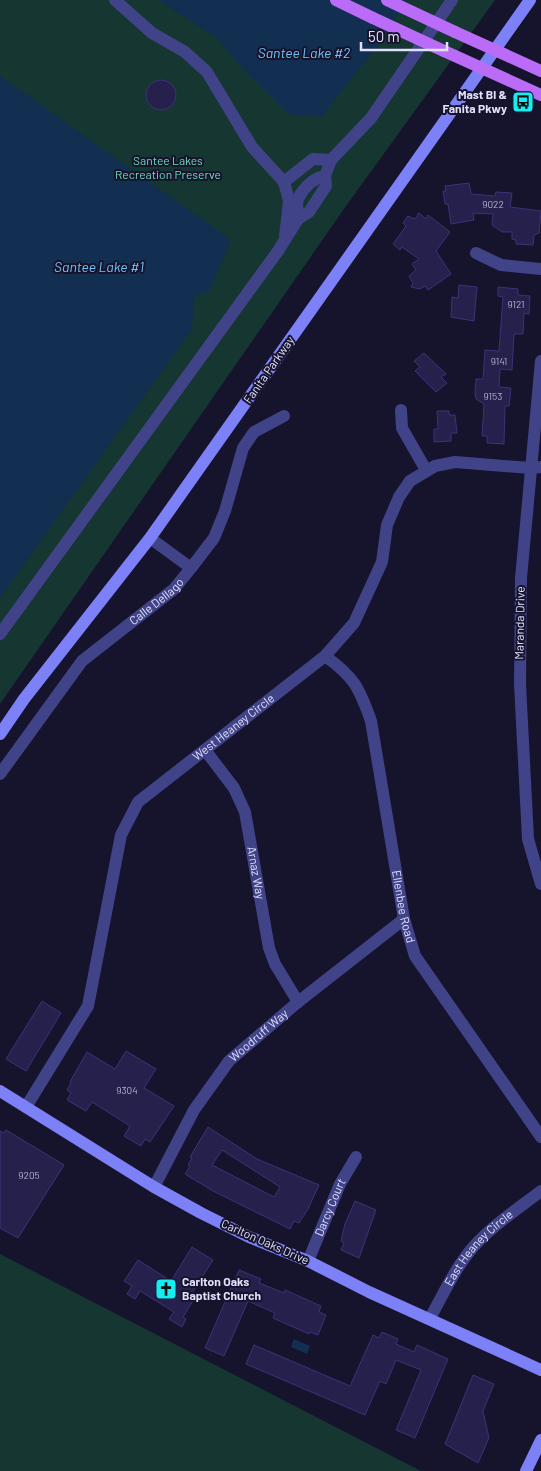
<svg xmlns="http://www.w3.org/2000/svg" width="541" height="1471" font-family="Barlow,sans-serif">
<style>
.green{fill:#163632}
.water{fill:#122e51}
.building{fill:#26204c;stroke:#3c3377;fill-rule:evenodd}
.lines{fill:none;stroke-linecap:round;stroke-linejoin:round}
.street{stroke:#414388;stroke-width:12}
.secondary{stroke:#7c81f8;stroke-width:12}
.primary{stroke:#ba6cf8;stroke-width:12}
.primary-bridge{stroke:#ba6cf8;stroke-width:12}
.labels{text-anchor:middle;stroke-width:4;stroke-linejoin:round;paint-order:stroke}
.number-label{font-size:10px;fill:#b2b0d1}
.poi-label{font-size:12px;font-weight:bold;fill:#e1e0fd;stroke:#16132c;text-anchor:end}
.park-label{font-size:12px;fill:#6ddcb8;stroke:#16132c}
.street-label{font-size:12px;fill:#e1e0fd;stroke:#16132c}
.water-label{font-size:14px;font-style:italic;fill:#73c4f8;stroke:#16132c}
</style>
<rect width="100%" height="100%" fill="#16132c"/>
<path class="green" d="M0 0H495L346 206 0 704Z
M0 1254 421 1471H0Z"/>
<path class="water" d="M159 0H407L376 48 321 117 288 114 246 72 218 39Z
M0 76 231 240 209 291 194 297 192 329 0 598Z
M294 1339 310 1346 307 1354 291 1347Z"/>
<path class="building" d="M146 95a15 15 0 1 1 30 0a15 15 0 1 1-30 0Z
M469 183 471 194 495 196 496 192 512 193 510 207 541 211 539 233 534 235 533 245 516 244V240L512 239V232H502L492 225 493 214 473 213 474 220 451 224 448 204H445L443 191H446L445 186Z
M419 213 426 219 428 215 450 232 436 251 451 274 428 290 425 286 420 289 411 287 413 283 409 276 416 270 412 264 419 259 402 247 400 250 393 244 406 226 403 223 408 216 415 219Z
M459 285 477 287 474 321 451 317 452 297 458 298Z
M498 287 518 289V295L530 296 529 314 524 313 523 334H514L512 370 500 369 499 387 511 388 509 406H505L504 444 487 443V436H482L484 404 476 399 475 393 476 379H483L485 350 499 351 503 297 498 296Z
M424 353 446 374 441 377 447 383 436 392 415 371 420 367 414 361Z
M437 411H449V415H455L457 433H451V441L434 442V429H438Z
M42 1001 61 1013 26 1071 6 1059Z
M126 1051 156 1069 144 1088 174 1106 150 1142 145 1139 141 1146 124 1136 130 1126 92 1102 86 1111 67 1100 71 1093 67 1090 71 1083 70 1082 87 1052 115 1069Z
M208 1127 257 1159 319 1185 308 1209 299 1223 294 1221 290 1229 213 1191 185 1174 190 1166 188 1165 192 1158 190 1157ZM222 1150 280 1187 274 1197 212 1165Z
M6 1130 64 1165 18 1238 0 1228V1131L4 1133Z
M355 1201 376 1210 359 1258 341 1250 344 1243 341 1241 345 1224Z
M192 1247 213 1260 192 1293 196 1296 183 1317 186 1319 182 1327 169 1319 174 1312 140 1291 135 1299 127 1294 132 1286 124 1281 138 1260 171 1281Z
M239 1270 261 1279 259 1283 284 1293 285 1290 321 1306 319 1312 326 1315 318 1335 310 1332 309 1334 273 1318 275 1313 248 1301 224 1356 205 1348Z
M382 1332 398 1339 396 1344 414 1352 417 1345 448 1359 415 1438 396 1430 421 1370 396 1360 386 1384 380 1381 365 1415 246 1364 254 1345 350 1386 373 1335 379 1338Z
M473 1375 494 1384 483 1411 489 1438 478 1463 445 1444Z"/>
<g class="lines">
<g class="street">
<path d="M115 0 152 33 185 52 207 72 252 147 284 182 313 159 331 160"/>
<path d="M284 182 289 201 285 237"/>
<path d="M298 219C298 214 296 204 298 199 303 188 313 178 325 176"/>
<path d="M476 253 501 265 541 269"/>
<path d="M541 361 521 578 520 684 528 839 541 884"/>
<path d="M401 410 402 428 426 470"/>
<path d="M150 538 191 568"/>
<path d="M0 634 278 251 298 219 309 212 326 186 325 176 331 160 371 118 452 0"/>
<path id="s1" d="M325 656C354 677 359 687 371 721L404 919 415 956 541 1137"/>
<path id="s2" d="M205 750 234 788 245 812 269 948 275 964 298 1002"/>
<path id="s3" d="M0 774 82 661 174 589 191 568 214 538 225 511 243 448 254 432 284 416"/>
<path id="s4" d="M26 1107 88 1006 121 835 138 802 325 656 354 623 382 562 387 525 399 497 410 481 435 466 455 462 530 468 541 467"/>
<path id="s5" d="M154 1187 194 1110 229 1061 298 1002 404 919"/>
<path id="s6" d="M308 1261 340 1184 356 1157"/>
<path id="s7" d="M430 1318C444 1293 456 1266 475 1245 494 1224 519 1208 541 1191"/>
</g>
<path class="secondary" d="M0 734 24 699 150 538 530 0
M0 1091 154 1187 201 1213 249 1237 308 1261 369 1292 541 1370
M526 1471 541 1440"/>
<path class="primary" d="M336 0 373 18
M455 32 541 71
M444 51 541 95"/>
<path class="primary-bridge" d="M387 0 455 32
M373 18 444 51"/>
</g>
<defs>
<g id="bus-square" transform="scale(1.125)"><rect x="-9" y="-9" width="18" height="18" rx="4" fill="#16edf3" stroke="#16132c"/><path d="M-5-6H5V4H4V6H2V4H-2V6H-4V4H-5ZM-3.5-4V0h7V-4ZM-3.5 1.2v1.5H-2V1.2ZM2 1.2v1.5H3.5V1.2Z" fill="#111"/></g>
<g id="church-square" transform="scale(1.125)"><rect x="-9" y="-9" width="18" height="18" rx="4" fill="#16edf3" stroke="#16132c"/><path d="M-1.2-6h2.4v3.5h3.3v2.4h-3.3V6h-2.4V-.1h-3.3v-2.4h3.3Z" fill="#111"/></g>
</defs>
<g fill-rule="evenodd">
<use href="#bus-square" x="523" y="102"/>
<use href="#church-square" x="166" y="1289"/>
</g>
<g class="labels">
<g class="number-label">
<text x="493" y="208">9022</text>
<text x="516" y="308">9121</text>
<text x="499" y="365">9141</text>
<text x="493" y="400">9153</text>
<text x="127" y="1094">9304</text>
<text x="29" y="1179">9205</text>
</g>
<g class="poi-label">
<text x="507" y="99">Mast Bl &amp;<tspan x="507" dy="14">Fanita Pkwy</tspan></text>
<text x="182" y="1286" text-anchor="start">Carlton Oaks<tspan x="182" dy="14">Baptist Church</tspan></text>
</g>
<g class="park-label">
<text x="168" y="165">Santee Lakes<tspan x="168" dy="14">Recreation Preserve</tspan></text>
</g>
<g class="street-label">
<text transform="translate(269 370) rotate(-55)" y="4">Fanita Parkway</text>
<text dy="4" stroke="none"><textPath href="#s3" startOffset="235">Calle Dellago</textPath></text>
<text transform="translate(520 623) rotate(-89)" y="4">Maranda Drive</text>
<text dy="4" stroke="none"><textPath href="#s4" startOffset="451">West Heaney Circle</textPath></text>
<text dy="4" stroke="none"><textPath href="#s2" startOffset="136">Arnaz Way</textPath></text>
<text dy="4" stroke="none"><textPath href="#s1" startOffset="270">Ellenbee Road</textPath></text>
<text dy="4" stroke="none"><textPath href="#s5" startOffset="186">Woodruff Way</textPath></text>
<text dy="4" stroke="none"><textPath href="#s6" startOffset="58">Darcy Court</textPath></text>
<text transform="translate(265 1242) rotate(24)" y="4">Carlton Oaks Drive</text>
<text dy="4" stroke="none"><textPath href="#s7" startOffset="86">East Heaney Circle</textPath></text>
</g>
<g class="water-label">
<text x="304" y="58">Santee Lake #2</text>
<text x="99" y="272">Santee Lake #1</text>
</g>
</g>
<path d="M361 42v8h86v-8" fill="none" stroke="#e1e0fd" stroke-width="2.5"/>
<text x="368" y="42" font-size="15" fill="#e1e0fd" stroke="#16132c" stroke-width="4" paint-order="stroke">50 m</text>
</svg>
